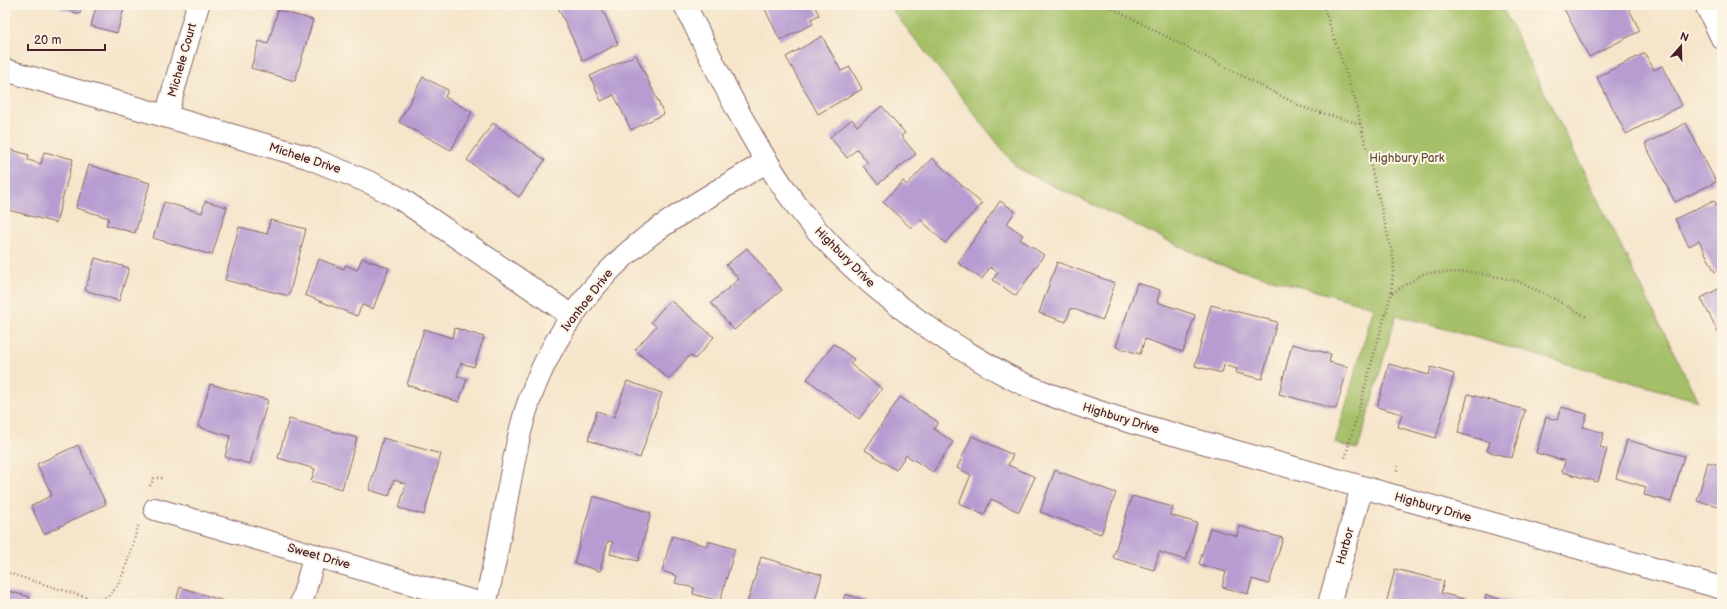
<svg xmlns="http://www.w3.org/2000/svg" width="1727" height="609" font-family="'Balsamiq Sans',sans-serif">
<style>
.green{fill:#a5c067;stroke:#787049}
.building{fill:#b69cd1}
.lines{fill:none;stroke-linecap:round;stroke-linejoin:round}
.minor-casing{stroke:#866463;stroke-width:24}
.path{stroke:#866463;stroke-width:2.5;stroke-dasharray:1 3;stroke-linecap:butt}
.minor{stroke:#fff;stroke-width:22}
.labels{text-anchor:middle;stroke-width:4;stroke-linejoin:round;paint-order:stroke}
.street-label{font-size:12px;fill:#4a1f2b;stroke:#fcf5e5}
.park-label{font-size:12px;fill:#654f3d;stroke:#fcf5e5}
</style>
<rect width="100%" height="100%" fill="#fcf5e5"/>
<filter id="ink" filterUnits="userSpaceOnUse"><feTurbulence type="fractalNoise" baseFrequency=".025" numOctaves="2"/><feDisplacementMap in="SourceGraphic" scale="8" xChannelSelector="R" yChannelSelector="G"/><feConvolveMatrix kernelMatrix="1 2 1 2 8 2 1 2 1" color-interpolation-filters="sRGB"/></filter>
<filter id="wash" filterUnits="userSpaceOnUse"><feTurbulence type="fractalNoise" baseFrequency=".012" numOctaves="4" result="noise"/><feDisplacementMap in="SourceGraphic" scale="16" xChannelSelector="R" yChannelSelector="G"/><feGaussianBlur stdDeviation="0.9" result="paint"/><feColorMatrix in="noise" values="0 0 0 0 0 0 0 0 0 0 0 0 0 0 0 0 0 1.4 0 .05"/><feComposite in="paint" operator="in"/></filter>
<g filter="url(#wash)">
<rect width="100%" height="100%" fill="#f5e5ca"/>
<path class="green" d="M888 5H1501L1698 401 1396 315 1358 449 1335 443 1374 307 1217 264 1018 169Z"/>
<g id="blocks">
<path class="building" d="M60 5H82L80 14 59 8Z
M93 5H125L117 33 91 26 96 6Z
M557 5H609L602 8 618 44 583 61Z
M763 5H814L819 15 811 19 813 24 780 40Z
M1562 5H1627L1640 31 1589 57Z
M278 10 313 20 295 81 251 68 259 41 268 44Z
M822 36 841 71 850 67 862 89 818 114 786 57Z
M1645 53 1654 70 1662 66 1682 105 1626 134 1597 77Z
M636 55 664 114 631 130 614 95 601 101 590 76Z
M423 77 448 90 445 97 472 112 451 150 399 122Z
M882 106 905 133 901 136 916 154 878 184 863 166 868 163 857 149 847 158 830 137 852 119 857 126Z
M493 123 545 160 519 197 467 160Z
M1686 123 1716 182 1675 202 1645 144Z
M8 149 29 155 28 160 41 164 44 152 73 159 56 223 5 209V158Z
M932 158 982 204 945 243 920 219 911 228 883 202 903 181 907 185Z
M89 165 150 183 135 233 106 225 109 218 76 208Z
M1714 200 1722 216V269L1715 272 1699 241 1689 246 1675 219Z
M205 201 227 207 212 255 153 238 164 202 202 213Z
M1000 201 1015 211 1007 224 1023 235 1020 239 1044 255 1016 296 993 280 998 272 990 267 982 279 958 263Z
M270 220 306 229 289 296 225 280 239 227 267 234Z
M747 248 782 290 734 330 711 303 739 279 726 265Z
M95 258 129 268 119 301 85 290Z
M362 258 389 268 373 309 362 305 357 316 305 295 319 259 344 269 345 265 357 270Z
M1057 262 1115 283 1103 320 1071 308 1066 322 1039 313Z
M1137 283 1160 290 1157 302 1195 315 1183 352 1145 339 1140 354 1116 347Z
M1722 287V335L1720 336 1701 298Z
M670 300 714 337 695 359 690 355 669 379 635 350 656 326 651 322Z
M1211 305 1277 322 1262 379 1236 373 1237 369 1224 365 1222 373 1195 366Z
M455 328 484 337 474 367 461 363 457 376 467 379 459 402 407 385 424 329 452 338Z
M834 344 854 359 850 364 882 389 859 419 807 379Z
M1292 344 1331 354 1329 362 1348 367 1336 409 1279 394Z
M1389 364 1429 375 1431 367 1454 374 1436 438 1398 427 1402 414 1377 407Z
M627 381 662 393 640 458 588 440 597 411 614 417Z
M210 384 268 400 250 464 225 457 230 436 198 427Z
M1468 394 1525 410 1512 458 1487 451 1490 442 1458 433Z
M900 397 938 422 934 429 953 442 933 472 906 455 896 470 865 450Z
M1561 407 1587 414 1583 427 1604 433 1600 447 1607 449 1598 482 1562 472 1565 461 1536 453 1546 417 1557 420Z
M289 419 357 438 342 489 311 481 315 469 278 458Z
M972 436 1013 455 1008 465 1035 477 1019 512 991 499 984 515 959 503 971 475 957 468Z
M383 438 441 454 424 515 399 508 406 484 394 480 389 496 369 490Z
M1627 440 1684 456 1671 502 1644 495 1646 487 1616 478Z
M78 445 106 504 44 534 31 506 52 495 37 464Z
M1708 462 1722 466V507L1697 501Z
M1055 470 1116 493 1101 534 1040 512Z
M593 496 651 513 638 561 610 554 613 542 608 541 600 571 574 563Z
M1132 496 1173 507 1170 515 1197 523 1186 560 1159 552 1154 570 1113 558Z
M1239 526 1283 538 1269 584 1252 579 1248 594 1222 587 1226 572 1199 564 1210 528 1237 536Z
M672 536 707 546 708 541 735 549 720 601 693 594 694 588 675 583 677 576 662 571Z
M761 557 822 575 814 604H747Z
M1395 569 1444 581 1441 593 1467 600 1466 604H1386Z
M180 587 227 602 226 604H175Z
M5 590 30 597 28 604H5Z
M845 594 878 604H842Z
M1486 595 1517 604H1484Z"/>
</g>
</g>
<g filter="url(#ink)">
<use href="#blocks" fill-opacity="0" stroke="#866463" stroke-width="1"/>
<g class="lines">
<g class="minor-casing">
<path id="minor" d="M685 5C716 68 746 133 786 191 829 253 887 301 950 342 975 357 999 373 1026 385 1061 400 1098 412 1134 423L1722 588
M1706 5 1722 38
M5 70 307 157 371 183 401 199 572 316
M166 116 198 5
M155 509 482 604
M301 604 315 555
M485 604C499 550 506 495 518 441 535 361 582 287 647 237 684 209 727 186 767 161
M1329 604 1362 487"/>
</g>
<path class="path" d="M1106 5 1304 108 1361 124
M1323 5 1355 100 1394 261 1391 294 1345 458
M1392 293 1425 273 1473 272 1517 281 1555 299 1588 318
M1397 471 1398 465
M150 486 154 478H163
M5 572 91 599C95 599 100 600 104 598 123 591 132 544 138 526"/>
<use href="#minor" class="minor"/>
</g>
</g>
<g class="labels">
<g class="street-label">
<text transform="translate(182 60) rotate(-74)" y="4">Michele Court</text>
<text transform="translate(305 158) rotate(18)" y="4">Michele Drive</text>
<text transform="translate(845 257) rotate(45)" y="4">Highbury Drive</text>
<text transform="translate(587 300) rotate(-52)" y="4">Ivanhoe Drive</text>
<text transform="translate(1121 418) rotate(17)" y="4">Highbury Drive</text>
<text transform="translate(1433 507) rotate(16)" y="4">Highbury Drive</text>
<text transform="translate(1345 546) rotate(-74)" y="4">Harbor</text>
<text transform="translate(319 556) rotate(16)" y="4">Sweet Drive</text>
</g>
<g class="park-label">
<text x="1407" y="162">Highbury Park</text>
</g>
</g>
<rect width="1727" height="609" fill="none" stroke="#fcf5e5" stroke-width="20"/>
<g transform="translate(1681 46) rotate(20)" stroke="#fcf5e5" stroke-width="3" paint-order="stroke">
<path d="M0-3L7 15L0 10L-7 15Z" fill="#4a1f2b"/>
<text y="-6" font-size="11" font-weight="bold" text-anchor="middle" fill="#4a1f2b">N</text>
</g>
<path d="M28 44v6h77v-6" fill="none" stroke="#4a1f2b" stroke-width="2"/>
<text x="34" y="44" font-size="12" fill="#4a1f2b" stroke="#fcf5e5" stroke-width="3" paint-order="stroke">20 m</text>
</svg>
